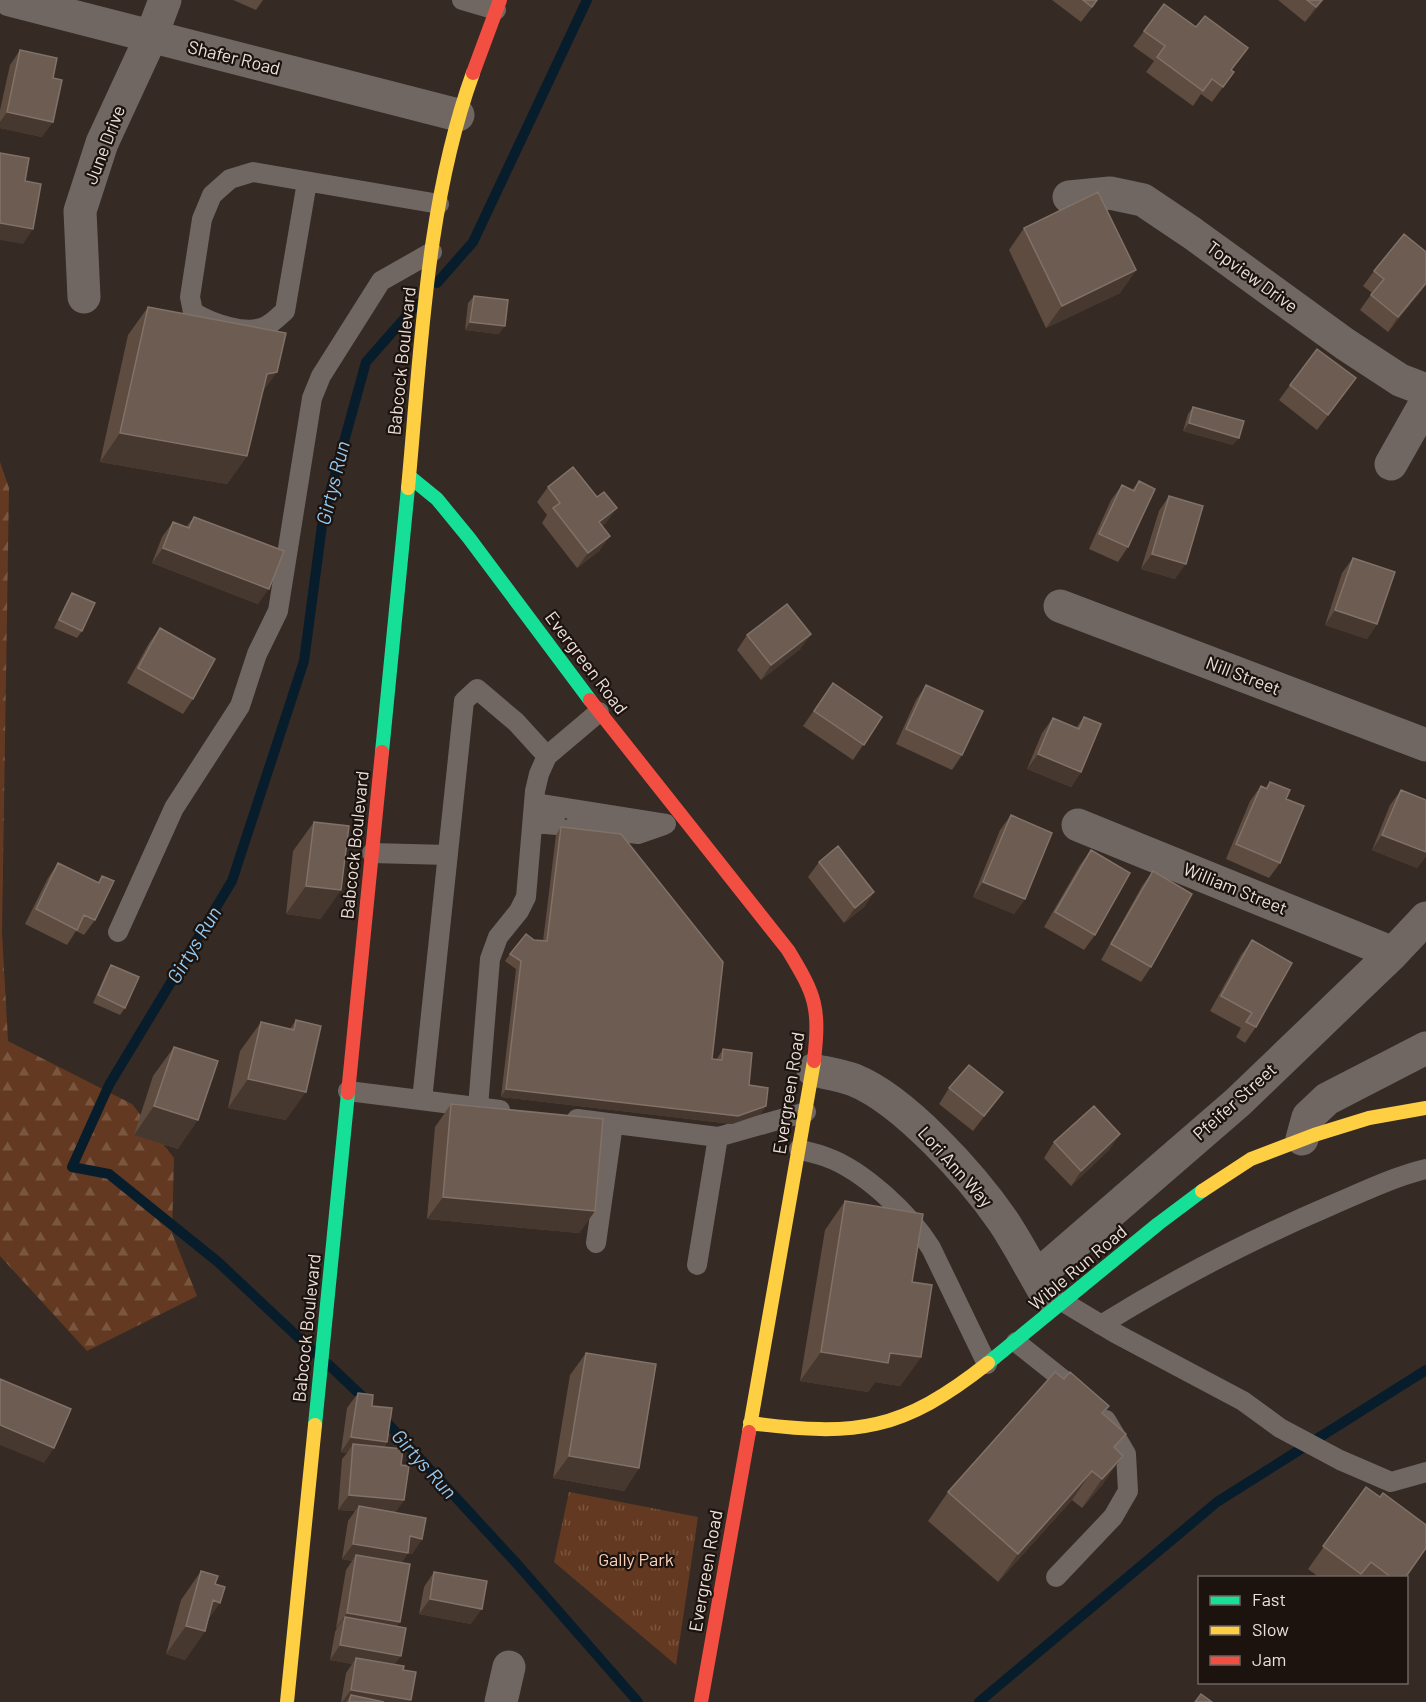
<svg xmlns="http://www.w3.org/2000/svg" width="1426" height="1702" font-family="Barlow,sans-serif">
<style>
.forest{fill:url(#forest-firs)}
.park{fill:url(#park-tufts)}
.lines{fill:none;stroke-linecap:round;stroke-linejoin:round}
.stream{stroke:#081d2b;stroke-width:10}
.lane{stroke:#706763;stroke-width:20}
.street{stroke:#706763;stroke-width:33}
.fast{stroke:#16e098;stroke-width:14}
.slow{stroke:#ffcf43;stroke-width:14}
.jam{stroke:#f24e42;stroke-width:14}
.wall{fill:#5e4c41}
.shaded-wall{fill:#47382f}
.building{fill:#6d5c52;stroke:#817167;stroke-width:1.5}
.labels{text-anchor:middle;stroke-width:4.5;stroke-linejoin:round;paint-order:stroke}
.street-label{font-size:18px;fill:#ece0d9;stroke:#1c130f}
.park-label{font-size:18px;fill:#fbd1bb;stroke:#1c130f}
.water-label{font-size:20px;font-style:italic;fill:#91cbf5;stroke:#1c130f}
</style>
<defs>
<pattern id="forest-firs" width="22" height="20" patternUnits="userSpaceOnUse" patternTransform="scale(1.5)"><rect width="22" height="20" fill="#633a21"/><path d="M5 1l3.5 6h-7zM16 11l3.5 6h-7z" fill="#7a5641"/></pattern>
<pattern id="park-tufts" width="24" height="20" patternUnits="userSpaceOnUse" patternTransform="scale(1.5)"><rect width="24" height="20" fill="#633a21"/><path d="M3 7l-1-3M5 7V3M7 7l1-3M15 17l-1-3M17 17v-4M19 17l1-3" fill="none" stroke="#7a5641"/></pattern>
</defs>
<rect width="100%" height="100%" fill="#352a24"/>
<path class="forest" d="M0 462 9 488 2 932 8 1041 132 1104 174 1158 172 1233 197 1296 87 1351 0 1256Z"/>
<path class="park" d="M569 1492 698 1517 676 1665 554 1562Z"/>
<g class="lines">
<path class="stream" d="M437 283 473 242 587 0
M316 1354 218 1262 109 1174 72 1167 109 1085 232 881 304 661 323 518 366 362 418 303
M328 1364 367 1401
M379 1414 518 1565 638 1702
M979 1702 1217 1502 1426 1370"/>
<path class="lane" d="M462 0 496 10
M307 182 285 311C279 316 273 323 266 326 247 336 211 323 193 312L190 297 202 219 212 195 230 179 253 172 439 204
M534 803 666 824
M533 823 557 825
M574 826 638 834 664 825
M372 853 448 855
M118 932 174 808 240 706 257 654 278 611 312 398 321 376 381 281 432 252
M348 1091 500 1110
M422 1100 464 701 477 689 516 722 547 756
M478 1107 490 959 498 937 519 911 526 897 535 791 539 774 547 756 599 712
M577 1119 718 1137 806 1112
M799 1149C808 1152 818 1154 826 1157 863 1170 911 1215 931 1248L987 1364
M596 1243 613 1124
M697 1265 718 1137
M1065 1303 1115 1333 1243 1401 1280 1428 1340 1460 1391 1482 1426 1472
M1101 1325C1175 1279 1252 1239 1332 1205 1363 1192 1393 1177 1426 1169
M1016 1342 1075 1389
M1056 1577 1113 1517 1128 1491 1126 1454 1106 1420"/>
<path class="street" d="M10 0 458 115
M1069 197 1110 193 1143 200 1192 233 1345 344 1400 380 1426 390
M84 297 80 211 102 143 151 37 165 0
M1391 464 1426 402
M1060 606 1426 745
M1078 825 1393 953
M813 1070C826 1073 841 1075 854 1080 904 1100 972 1176 1003 1221 1019 1245 1032 1271 1047 1296
M1302 1139 1308 1117 1327 1099 1426 1048
M1036 1277 1238 1102 1393 953 1426 918
M501 1702 509 1667"/>
<path class="fast" d="M410 477 437 499 469 538 590 700
M382 752 408 488
M988 1363 1158 1224 1202 1191
M315 1425 348 1093"/>
<path class="slow" d="M408 488C421 351 426 203 473 73
M1202 1191 1251 1159 1314 1135 1369 1118 1426 1108
M750 1423C857 1437 902 1431 988 1363
M749 1432 814 1061
M287 1702 315 1425"/>
<path class="jam" d="M473 73 500 0
M590 700 788 950C816 996 820 1007 814 1061
M348 1093 382 752
M701 1702 749 1432"/>
</g>
<path class="wall" d="M233 0H263L256 10Z
M1052 0H1098L1081 22Z
M1278 0H1324L1305 22Z
M1144 31 1232 70 1234 72 1212 102 1201 94 1193 106 1146 72 1154 61 1133 46Z
M20 50 42 137 0 128V110L10 65Z
M1024 228 1136 270 1120 293 1046 328 1009 250Z
M1426 252V285L1388 332 1360 310 1372 293 1363 286 1374 271Z
M474 296 499 334 465 330 468 303Z
M148 307 262 393 247 456 227 484 100 462 128 335Z
M1290 385 1345 393 1317 430 1279 400Z
M1193 407 1233 445 1183 431 1188 414Z
M1139 481 1128 547 1118 562 1089 549 1111 500 1122 485 1132 490Z
M548 487 606 523 602 526 610 536 599 551 577 568 542 523 547 515 537 502Z
M1169 496 1175 579 1141 569 1159 511Z
M194 517 258 604 152 563 162 537 173 522 186 527Z
M1353 558 1377 624 1367 639 1325 625 1342 573Z
M72 593 82 631 77 638 54 628 67 601Z
M160 628 193 699 183 714 127 683 149 643Z
M811 634 800 649 761 680 737 650 747 635Z
M833 683 882 717 853 760 803 726Z
M926 685 962 755 952 770 896 744 916 700Z
M1084 717 1081 772 1071 787 1027 769 1042 733 1053 718 1076 728Z
M1270 782 1286 799 1280 863 1269 878 1226 859 1250 801 1261 786 1265 788Z
M1401 790 1426 800V856L1417 868 1372 850 1390 805Z
M1011 815 1025 899 1014 914 973 897 1000 830Z
M314 822 321 919 286 914 293 851Z
M561 827 712 1059H717L718 1057 723 1049 749 1085 761 1114 732 1124 501 1097 516 969 505 961 510 954 534 940 543 941 556 835Z
M1091 850 1095 935 1084 950 1044 927 1080 865Z
M819 862 874 892 864 907 844 923 808 877Z
M58 863 98 882 102 876 95 920 84 935 76 931 67 945 25 924 48 878Z
M1153 871 1151 967 1141 982 1101 960 1142 886Z
M1252 940 1256 1027 1245 1043 1236 1037 1241 1028 1210 1011 1241 955Z
M111 965 125 1008 120 1015 93 1003 106 973Z
M296 1020 286 1120 228 1108 240 1051 261 1022 290 1029Z
M174 1047 178 1149 134 1135 153 1076Z
M949 1088 992 1107 973 1131 939 1104Z
M451 1104 595 1211 579 1233 427 1219 435 1127Z
M1054 1142 1110 1149 1071 1186 1044 1158Z
M845 1201 912 1282 921 1357 900 1386 875 1382 868 1392 800 1381 825 1230Z
M586 1353 639 1468 624 1491 553 1478 570 1375Z
M1064 1379 1109 1406 1103 1414 1115 1449 1103 1484 1082 1508 1072 1500 998 1582 928 1521 948 1492Z
M358 1393 387 1442 384 1447 401 1465 404 1500 395 1512 422 1539 412 1554 408 1553 401 1563 395 1665 403 1670 411 1700 409 1702H341L346 1673 352 1664 330 1660 335 1632 337 1628H336L346 1570 352 1561 342 1559 348 1521 355 1511 338 1510 342 1459 347 1453 341 1452 347 1408Z
M1366 1487 1405 1578H1320L1308 1569Z
M201 1571 215 1584 205 1631 185 1660 166 1654 181 1600Z
M434 1572 471 1624 419 1614 424 1587Z"/>
<path class="shaded-wall" d="M1322 0H1324L1305 22 1316 7Z
M7 112 53 122 42 137 0 128V122Z
M0 223 33 229 23 244 0 240Z
M1136 270 1120 293 1046 328 1062 306Z
M1426 283V285L1388 332 1398 317Z
M470 322 505 326 499 334 465 330Z
M277 372 257 400 267 374Z
M1189 423 1239 438 1233 445 1183 431Z
M120 433 247 456 227 484 100 462Z
M617 508 606 523 588 537 599 522Z
M610 536 599 551 577 568 588 553Z
M163 548 269 589 258 604 152 563Z
M1152 554 1186 564 1175 579 1141 569Z
M1335 610 1377 624 1367 639 1325 625Z
M811 634 800 649 761 680 771 665Z
M1038 754 1081 772 1071 787 1027 769Z
M1382 835 1426 852V856L1417 868 1372 850Z
M983 882 1025 899 1014 914 973 897Z
M306 886 341 890 321 919 286 914Z
M874 892 864 907 844 923 855 908Z
M248 1079 306 1092 286 1120 228 1108Z
M506 1089 766 1106 761 1114 732 1124 501 1097Z
M1003 1092 992 1107 973 1131 984 1116Z
M154 1106 198 1120 178 1149 134 1135Z
M1120 1134 1110 1149 1071 1186 1081 1171Z
M443 1197 595 1211 579 1233 427 1219Z
M821 1352 890 1353 921 1357 900 1386 875 1382 868 1392 800 1381Z
M0 1425 54 1448 44 1463 0 1445Z
M351 1437 387 1442 376 1457 353 1444 347 1453 341 1452Z
M569 1456 639 1468 624 1491 553 1478Z
M1123 1456 1103 1484 1082 1508 1102 1479Z
M1092 1471 1072 1500 998 1582 1018 1554Z
M349 1495 404 1500 394 1515 359 1506 355 1511 338 1510Z
M410 1536 422 1539 412 1554 400 1551Z
M353 1544 408 1553 397 1568 356 1555 352 1561 342 1559Z
M430 1599 482 1609 471 1624 419 1614Z
M213 1600 220 1603 201 1630 205 1631 185 1660 166 1654 186 1626Z
M347 1613 400 1622 389 1637 345 1617 337 1628H336Z
M340 1645 401 1656 390 1671 356 1658 352 1664 330 1660Z
M351 1690 411 1700 409 1702H349L351 1695 346 1702H342Z"/>
<path class="building" d="M1083 0H1097L1092 7Z
M1307 0H1322L1316 7Z
M1164 4 1196 27 1205 16 1248 48 1231 70 1234 72 1223 87 1212 79 1203 91 1157 57 1165 46 1144 31Z
M20 50 57 58 53 78 62 80 53 122 7 112Z
M0 153 29 158 25 181 41 184 33 229 0 223Z
M1098 192 1136 270 1062 306 1024 228Z
M1404 234 1426 252V283L1398 317 1371 295 1384 279 1374 271Z
M474 296 508 300 505 326 470 322Z
M148 307 286 333 277 372 267 374 247 456 120 433Z
M1317 349 1356 378 1328 415 1290 385Z
M1193 407 1244 421 1239 438 1189 423Z
M573 467 597 497 604 492 617 508 599 522 610 536 588 553 553 508 560 503 548 487Z
M1139 481 1155 489 1128 547 1099 534 1122 485 1134 491Z
M1169 496 1203 506 1186 564 1152 554Z
M194 517 284 551 269 589 163 548 173 522 189 528Z
M1353 558 1395 572 1377 624 1335 610Z
M72 593 95 603 82 631 59 620Z
M787 604 811 634 771 665 747 635Z
M160 628 215 659 193 699 138 668Z
M833 683 882 717 864 745 814 711Z
M926 685 983 711 962 755 906 729Z
M1084 717 1101 724 1081 772 1038 754 1053 718 1079 729Z
M1270 782 1290 790 1286 799 1304 806 1280 863 1236 844 1261 786 1267 789Z
M1401 790 1426 800V852L1382 835Z
M1011 815 1052 833 1025 899 983 882Z
M314 822 349 826 341 890 306 886Z
M561 827 621 834 723 962 712 1059 722 1060 723 1049 752 1053 749 1085 768 1088 766 1106 738 1116 506 1089 521 961 510 954 526 934 534 940 547 941Z
M838 846 874 892 855 908 819 862Z
M1091 850 1130 873 1095 935 1055 912Z
M58 863 99 883 102 876 114 881 95 920 84 915 77 930 36 909Z
M1153 871 1192 894 1151 967 1111 944Z
M1252 940 1292 963 1256 1027 1246 1022 1252 1013 1221 996Z
M111 965 139 977 125 1008 98 995Z
M296 1020 321 1026 306 1092 248 1079 261 1022 294 1030Z
M174 1047 218 1061 198 1120 154 1106Z
M969 1065 1003 1092 984 1116 949 1088Z
M451 1104 603 1119 595 1211 443 1197Z
M1094 1106 1120 1134 1081 1171 1054 1142Z
M845 1201 923 1214 912 1282 932 1285 921 1357 890 1353 888 1363 821 1352Z
M586 1353 656 1364 639 1468 569 1456Z
M1055 1372 1064 1379 1070 1372 1109 1406 1102 1413 1126 1434 1114 1447 1123 1456 1102 1479 1092 1471 1018 1554 948 1492Z
M0 1379 71 1409 54 1448 0 1425Z
M358 1393 373 1395 372 1406 392 1408 387 1442 351 1437Z
M353 1444 403 1449 401 1465 409 1466 404 1500 349 1495Z
M1366 1487 1380 1497 1383 1493 1426 1525V1548L1405 1578H1392L1371 1562 1361 1574 1323 1546Z
M359 1506 426 1518 422 1539 410 1536 408 1553 353 1544Z
M356 1555 410 1564 400 1622 347 1613Z
M201 1571 218 1576 215 1584 225 1587 220 1603 213 1600 205 1631 186 1626Z
M434 1572 487 1581 482 1609 430 1599Z
M345 1617 406 1628 401 1656 340 1645Z
M356 1658 404 1666 403 1670 416 1672 411 1700 351 1690Z
M1201 1694 1212 1702H1195Z
M351 1695 384 1702H349Z"/>
<g class="labels">
<g class="street-label">
<text transform="translate(234 58) rotate(14)" y="6">Shafer Road</text>
<text transform="translate(105 145) rotate(-69)" y="6">June Drive</text>
<text transform="translate(1252 277) rotate(36)" y="6">Topview Drive</text>
<text transform="translate(402 361) rotate(-84)" y="6">Babcock Boulevard</text>
<text transform="translate(586 663) rotate(53)" y="6">Evergreen Road</text>
<text transform="translate(1243 676) rotate(21)" y="6">Nill Street</text>
<text transform="translate(355 845) rotate(-84)" y="6">Babcock Boulevard</text>
<text transform="translate(1235 889) rotate(22)" y="6">William Street</text>
<text transform="translate(789 1093) rotate(-81)" y="6">Evergreen Road</text>
<text transform="translate(1235 1102) rotate(-42)" y="6">Pfeifer Street</text>
<text transform="translate(955 1167) rotate(48)" y="6">Lori Ann Way</text>
<text transform="translate(1078 1268) rotate(-40)" y="6">Wible Run Road</text>
<text transform="translate(307 1328) rotate(-84)" y="6">Babcock Boulevard</text>
<text transform="translate(706 1571) rotate(-80)" y="6">Evergreen Road</text>
</g>
<g class="park-label">
<text x="636" y="1566">Gally Park</text>
</g>
<g class="water-label">
<text transform="translate(333 483) rotate(-76)" y="7">Girtys Run</text>
<text transform="translate(194 945) rotate(-59)" y="7">Girtys Run</text>
<text transform="translate(424 1464) rotate(48)" y="7">Girtys Run</text>
</g>
</g>
<rect x="1198" y="1576" width="210" height="108" fill="#1c130f" stroke="#6f6560" stroke-width="1.5"/>
<rect x="1210" y="1596" width="30" height="9" fill="#16e098" stroke="#6f6560" stroke-width="1.5"/>
<text x="1252" y="1606" font-size="18" fill="#ece0d9">Fast</text>
<rect x="1210" y="1626" width="30" height="9" fill="#ffcf43" stroke="#6f6560" stroke-width="1.5"/>
<text x="1252" y="1636" font-size="18" fill="#ece0d9">Slow</text>
<rect x="1210" y="1656" width="30" height="9" fill="#f24e42" stroke="#6f6560" stroke-width="1.5"/>
<text x="1252" y="1666" font-size="18" fill="#ece0d9">Jam</text>
</svg>
